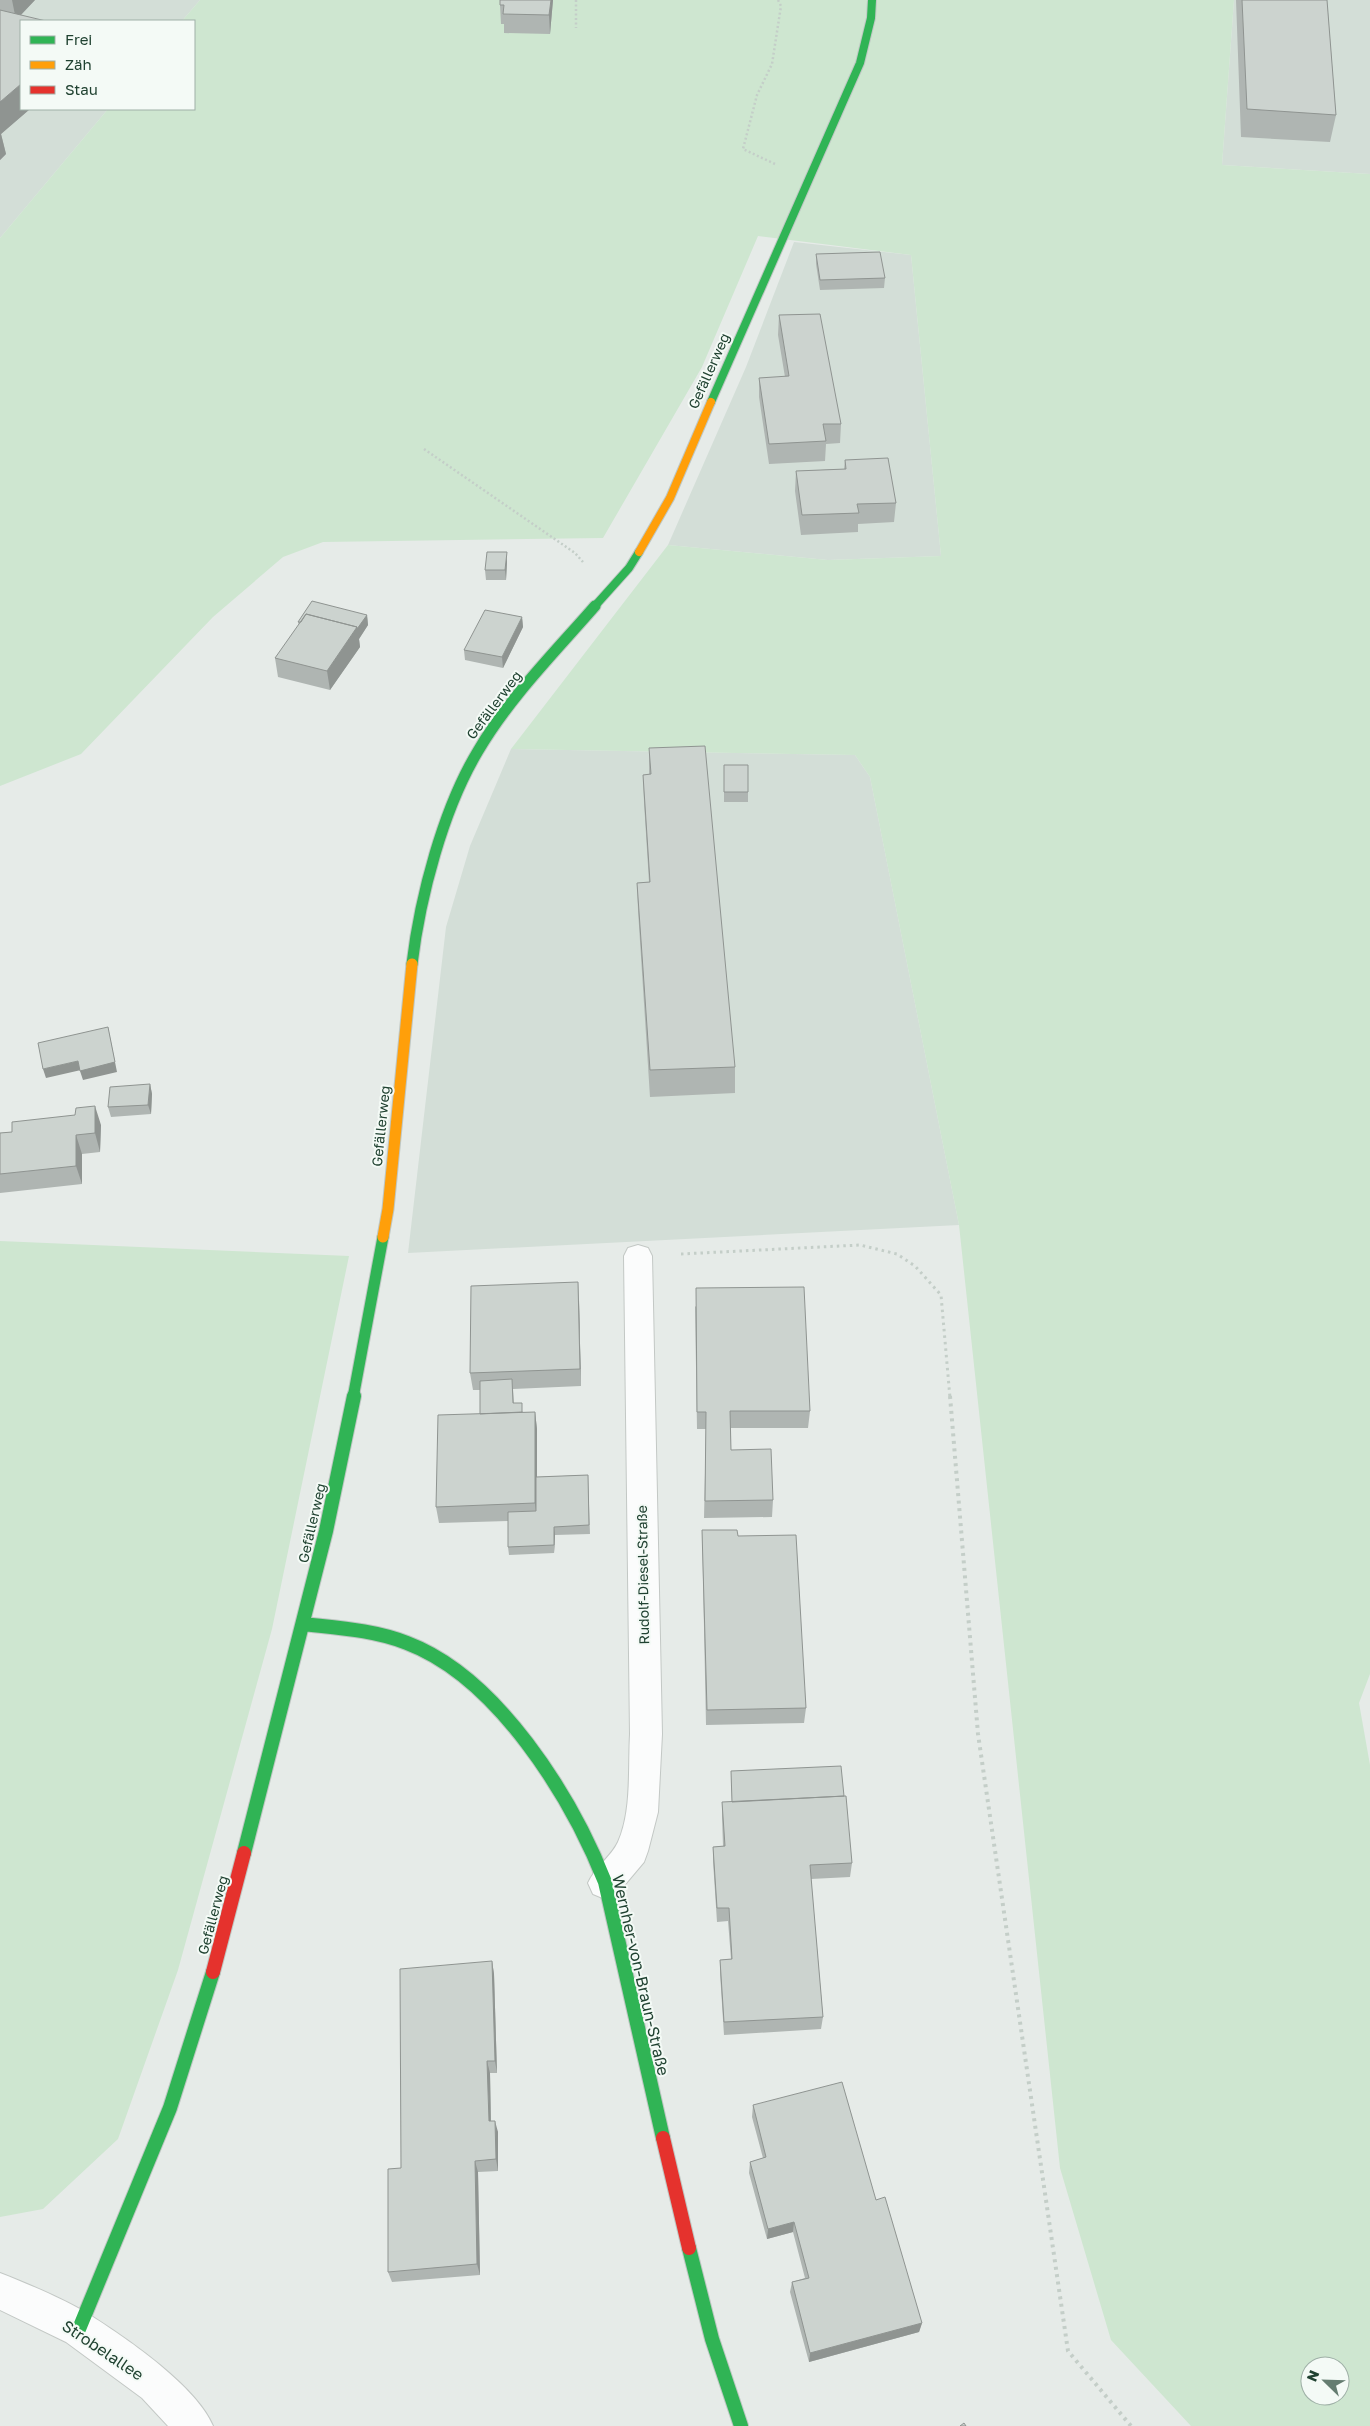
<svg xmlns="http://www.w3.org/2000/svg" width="1370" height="2426" font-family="'Golos Text',sans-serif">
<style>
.built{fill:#d3ded7}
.green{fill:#cee6d0;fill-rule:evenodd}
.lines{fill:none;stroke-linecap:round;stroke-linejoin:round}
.street-casing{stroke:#c3c8c5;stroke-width:2}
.fast-far2-casing{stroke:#bfc7c3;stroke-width:10}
.fast-far1-casing{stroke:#bfc7c3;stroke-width:13}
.fast-casing{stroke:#bfc7c3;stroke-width:16}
.slow-far1-casing{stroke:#bfc7c3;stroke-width:10}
.slow-casing{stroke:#bfc7c3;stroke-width:13}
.jam-casing{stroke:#bfc7c3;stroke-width:16}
.path-far2{stroke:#c4cec8;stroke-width:2.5;stroke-dasharray:2 2.5;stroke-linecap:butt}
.path-far1{stroke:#c4cec8;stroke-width:3;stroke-dasharray:2.5 4;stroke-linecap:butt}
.path{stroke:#c4cec8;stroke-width:4;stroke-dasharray:3 4.5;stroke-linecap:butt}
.street{fill:#fbfcfc;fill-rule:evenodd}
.fast-far2{stroke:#30b455;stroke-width:8}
.fast-far1{stroke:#30b455;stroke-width:11}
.fast{stroke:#30b455;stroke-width:14}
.slow-far1{stroke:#ff9f0a;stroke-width:8}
.slow{stroke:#ff9f0a;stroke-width:11}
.jam{stroke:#e5322d;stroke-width:14}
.wall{fill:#afb5b2}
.shaded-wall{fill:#8f9491}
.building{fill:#ccd3cf;stroke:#8f9491}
.labels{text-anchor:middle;stroke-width:4;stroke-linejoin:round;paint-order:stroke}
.street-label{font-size:14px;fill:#204231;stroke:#f4faf6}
.near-street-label{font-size:16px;fill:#204231;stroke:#f4faf6}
</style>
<rect width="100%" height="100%" fill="#e6ebe8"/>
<path class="built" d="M0 0H200L182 21H21V109H108L0 238Z
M1234 0H1370V174L1222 165Z
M794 242 911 255 941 556 828 560 668 545 746 367Z
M511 749 855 755 870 777 959 1225 408 1253 446 927 470 846Z"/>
<path class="green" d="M200 0H1234L1222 165 1370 174V1674L1359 1703 1370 1765V2426H1191L1111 2340 1060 2168 959 1225 870 777 855 755 511 749 668 545 828 560 941 556 911 255 758 236 702 367 603 538 323 542 283 557 213 617 81 754 0 786V238L108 109H194V21H182ZM1310 2366H1340V2396H1310Z
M0 1241 349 1256 272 1629 178 1970 118 2139 43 2209 0 2217Z"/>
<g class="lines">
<g class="street-casing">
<path id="street" d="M638 1245 648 1248 652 1256 662 1734 658 1812 648 1851 644 1862 617 1894 605 1899 593 1894 588 1883C595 1867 611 1857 618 1842 632 1811 628 1768 630 1734L624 1256 628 1248Z
M0 2273C28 2284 69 2301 93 2317 129 2340 197 2387 213 2426H168L142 2398 66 2342 0 2310Z"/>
</g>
<g class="fast-far2-casing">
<path id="fast-far2" d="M711 402 860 63 871 18 872 0
M594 607 629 568 639 552"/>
</g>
<g class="fast-far1-casing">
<path id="fast-far1" d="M412 964C420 897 443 809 478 751 509 698 555 652 595 606
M353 1398 383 1237"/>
</g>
<g class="fast-casing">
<path id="fast" d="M303 1624C338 1628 374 1630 407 1643 497 1677 571 1796 605 1882L663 2138
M244 1853 326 1531 354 1396
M689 2248 712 2339 741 2426
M79 2329 170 2108 213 1972"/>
</g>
<g class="slow-far1-casing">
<path id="slow-far1" d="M639 552 670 498 711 402"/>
</g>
<g class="slow-casing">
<path id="slow" d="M383 1237 388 1209 412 964"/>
</g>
<g class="jam-casing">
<path id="jam" d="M213 1972 244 1853
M663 2138 689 2248"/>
</g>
<path class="path-far2" d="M576 0V28
M775 164 743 149 757 95 772 64 781 6 778 0
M424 449 575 553 583 562"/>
<path class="path-far1" d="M681 1254 860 1245 897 1254 915 1266 941 1295 950 1398"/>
<path class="path" d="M950 1396 978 1734 1068 2351 1131 2426"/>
<use href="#street" class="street"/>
<use href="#fast-far2" class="fast-far2"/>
<use href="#fast-far1" class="fast-far1"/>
<use href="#fast" class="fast"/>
<use href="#slow-far1" class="slow-far1"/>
<use href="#slow" class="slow"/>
<use href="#jam" class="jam"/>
</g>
<path class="wall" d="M0 0H35L21 15V109H30L1 134 6 154 0 160Z
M553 0 550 34 504 33V24H501L500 5Z
M1236 0H1327L1336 115 1330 142 1241 137Z
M816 254 885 278 884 288 820 290 816 264Z
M779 315 841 424 840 443 826 444 825 461 769 464 759 397V378L785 377 778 335Z
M845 460 896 503 894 522 858 524V532L801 535 795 491 796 471 844 469Z
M507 562 506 580H486L485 570Z
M367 615 368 625 359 639 360 647 330 690 278 677 275 658 299 625 298 622Z
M522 617 523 627 503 668 465 660 464 650Z
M649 748 735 1067V1093L650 1097 638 910 637 883 649 882 644 802 643 775 649 774Z
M724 765 748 792V802H724Z
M150 1084 152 1094 151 1114 111 1117 108 1107Z
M101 1125 100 1152 82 1154V1184L0 1193V1133Z
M579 1300 581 1386 513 1389 514 1403 523 1412H535L537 1429V1477L588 1475 590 1534 555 1535 554 1553 509 1555 508 1547V1521L439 1523 436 1507 480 1414V1390H473L470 1373Z
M695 1306 810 1411 808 1428H731V1450L773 1500 772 1517 704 1518 706 1429H697Z
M702 1530 738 1536 806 1708 804 1723 706 1725Z
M731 1771 844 1796 852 1863 850 1877 811 1879 823 2017 821 2029 724 2035 720 1973V1960L731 1959 728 1921 717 1922 713 1861V1847L723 1846 722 1817V1802H732Z
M492 1961 494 1974 497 2073H490L491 2121 498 2132V2171L478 2172 480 2275 392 2282 388 2272 401 2168Z
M753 2105 876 2200 922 2323 919 2332 809 2362 790 2292 792 2282 805 2278 793 2232 767 2239 749 2173 750 2162 763 2158 752 2117Z"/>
<path class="shaded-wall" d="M12 0H35L16 20Z
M551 0H553L550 34 549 15Z
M21 84V109H30L1 134 6 154 0 160V102Z
M507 552V562L506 580 505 570Z
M367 615 368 625 359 639 360 647 330 690 327 671 357 627Z
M522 617 523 627 503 668 502 657Z
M108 1027 117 1072 83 1080 80 1071Z
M78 1061 81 1070 46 1078 43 1069Z
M150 1084 152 1094 151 1114 148 1105Z
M95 1106 101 1125 100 1152 95 1133Z
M76 1135 82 1154V1184L76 1166Z
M578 1282 579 1300 581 1386 580 1369Z
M535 1412 537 1429V1520L535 1503Z
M554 1527 555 1535 554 1553Z
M492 1961 494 1974 497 2073 495 2061Z
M487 2061 490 2073 491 2133 489 2121Z
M495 2121 498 2132V2171L496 2159Z
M475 2161 478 2172 480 2275 477 2264Z
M794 2222 793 2232 767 2239 768 2229Z
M922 2323 919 2332 809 2362 810 2353Z"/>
<path class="building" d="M500 0H551L549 15 503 14 504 5H500Z
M1242 0H1327L1336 115 1247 109Z
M0 10 46 21H21V84L0 102Z
M880 252 885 278 820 280 816 254Z
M820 314 841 424H823L826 441 769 444 759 378 789 376 779 315Z
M888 458 896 503 857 504 859 513 802 515 796 471 846 469 845 460Z
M487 552H507L505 570H485Z
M312 601 367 615 357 629V627L306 614 301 622H298Z
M485 610 522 617 502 657 464 650Z
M306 614 357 627 327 671 275 658Z
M705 746 735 1067 650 1070 637 883 650 882 643 775 651 774 649 748Z
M724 765H748V792H724Z
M108 1027 115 1062 80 1071 78 1061 43 1069 38 1043Z
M150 1084 148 1105 108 1107 110 1087Z
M95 1106V1133L76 1135V1166L0 1174V1133L12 1132V1122L75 1115 76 1108Z
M578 1282 580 1369 470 1373 471 1286Z
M804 1287 810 1411H730L731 1450 771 1449 773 1500 705 1501 706 1412H697L696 1288Z
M512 1379 513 1403H522V1412L480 1414V1381Z
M535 1412V1503L436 1507 438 1415Z
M588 1475 589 1525 554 1527V1545L508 1547V1512L536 1511V1477Z
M702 1530H737L738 1536 796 1535 806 1708 707 1710Z
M841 1766 844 1796 732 1802 731 1771Z
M846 1796 852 1863 810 1865 823 2017 724 2022 720 1960 732 1959 729 1908H717L713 1847 725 1846 722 1802Z
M492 1961 495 2061H487L489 2121H495L496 2159 475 2161 477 2264 388 2272V2169L401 2168 400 1969Z
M842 2082 876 2200 885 2197 922 2323 810 2353 792 2282 809 2278 794 2222 768 2229 750 2162 766 2157 753 2105Z
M964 2423 966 2426H960Z"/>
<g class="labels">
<g class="street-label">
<text transform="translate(709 371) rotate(-66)" y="5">Gefällerweg</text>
<text transform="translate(494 705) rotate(-53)" y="5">Gefällerweg</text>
<text transform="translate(381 1126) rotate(-84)" y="5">Gefällerweg</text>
<text transform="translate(312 1523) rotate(-77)" y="5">Gefällerweg</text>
<text transform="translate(643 1575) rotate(-91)" y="5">Rudolf-Diesel-Straße</text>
<text transform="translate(213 1915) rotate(-75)" y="5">Gefällerweg</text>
</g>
<g class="near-street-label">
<text transform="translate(641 1975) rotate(77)" y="6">Wernher-von-Braun-Straße</text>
<text transform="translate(103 2350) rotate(34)" y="6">Strobelallee</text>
</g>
</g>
<rect x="20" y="20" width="175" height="90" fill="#f4faf6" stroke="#9fb0a7"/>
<rect x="30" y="36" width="25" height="8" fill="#30b455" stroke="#9fb0a7"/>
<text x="65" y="45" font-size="15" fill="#204231">Frei</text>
<rect x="30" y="61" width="25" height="8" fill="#ff9f0a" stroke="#9fb0a7"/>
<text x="65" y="70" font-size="15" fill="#204231">Zäh</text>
<rect x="30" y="86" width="25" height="8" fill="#e5322d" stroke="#9fb0a7"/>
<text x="65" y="95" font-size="15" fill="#204231">Stau</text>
<g transform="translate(1325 2381) rotate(293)"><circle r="24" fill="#f4faf6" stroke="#9fb0a7"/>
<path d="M0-4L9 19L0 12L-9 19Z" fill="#657d71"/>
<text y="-8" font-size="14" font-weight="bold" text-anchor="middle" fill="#204231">N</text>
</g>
</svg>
